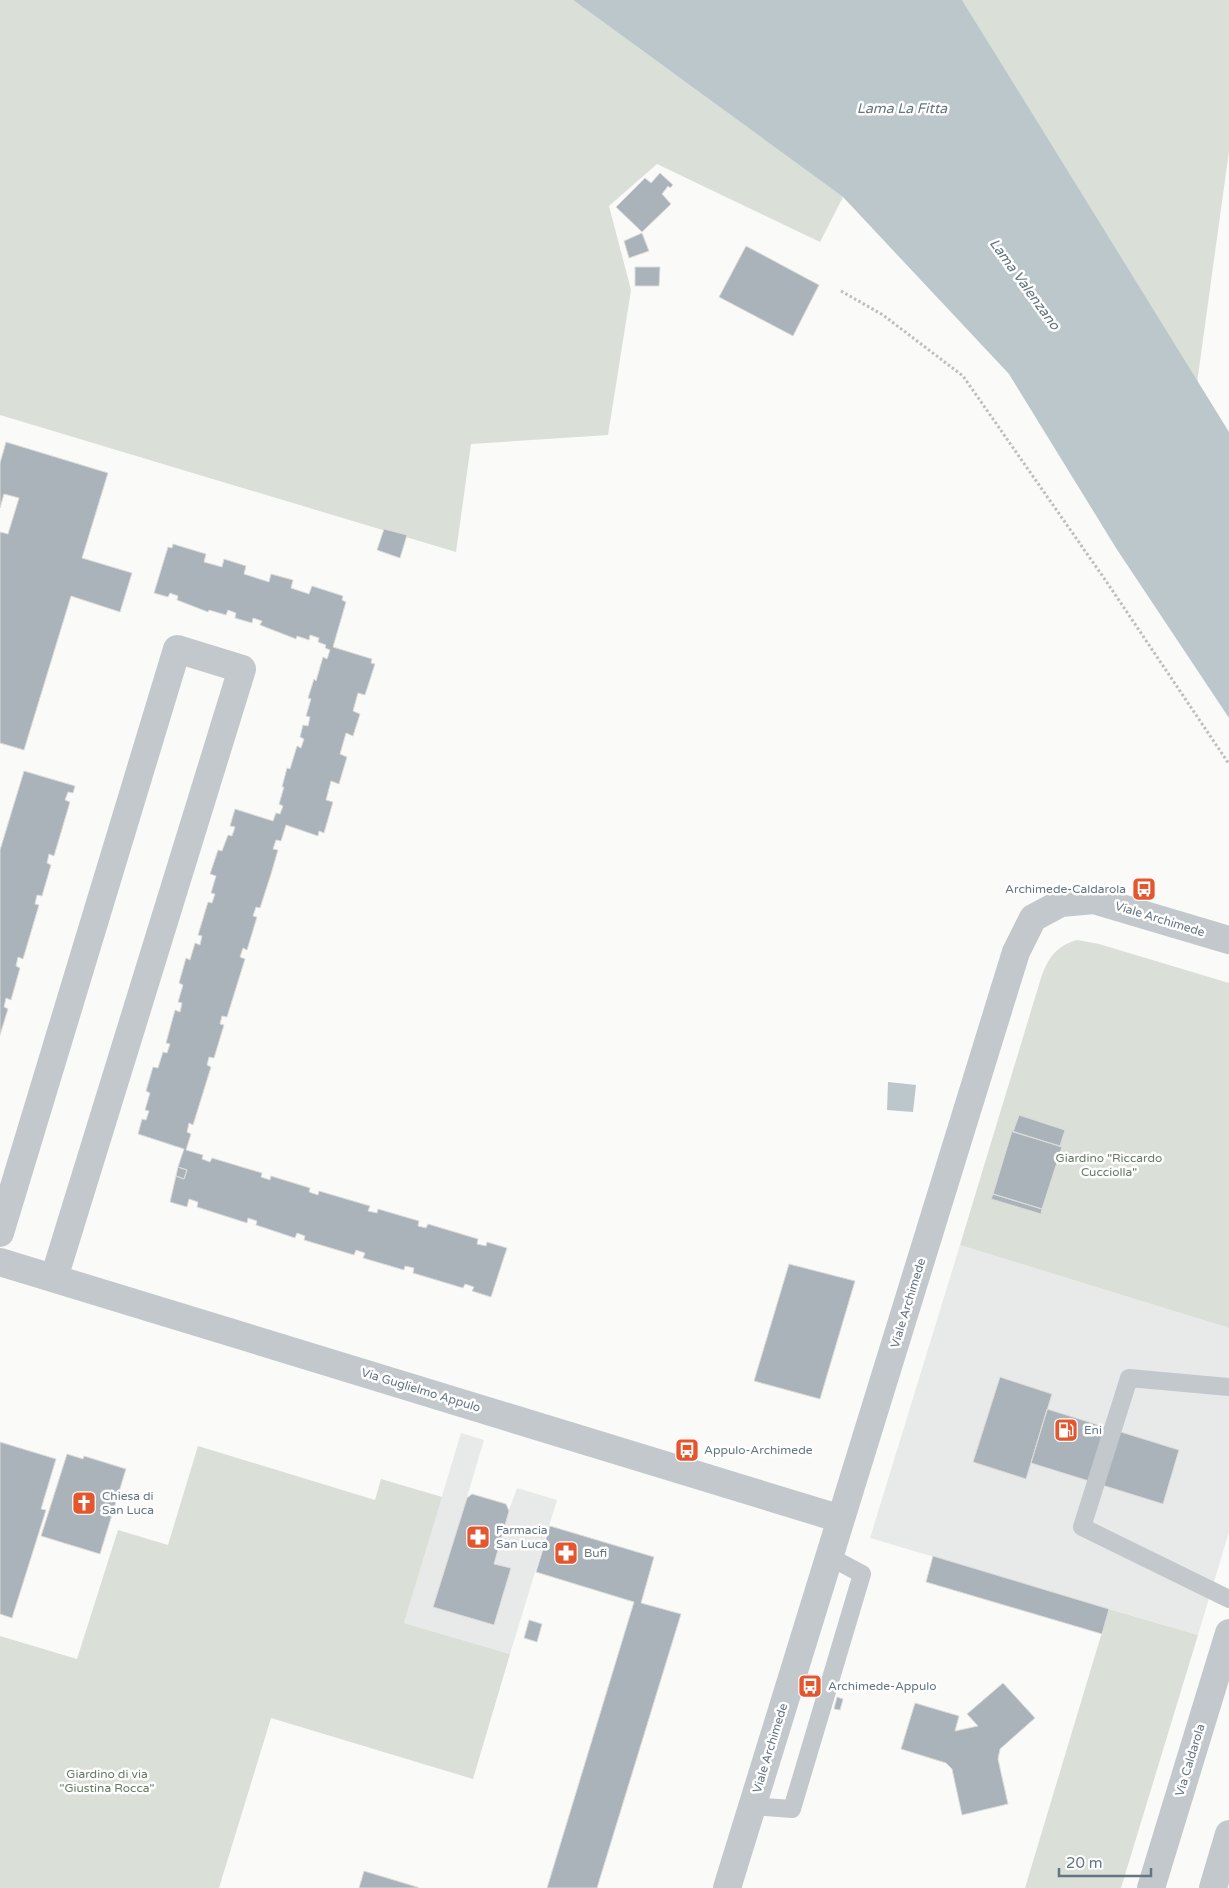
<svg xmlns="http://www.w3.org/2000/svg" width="1229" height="1888" font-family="'Varela Round',sans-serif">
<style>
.built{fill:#e8e9e9}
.green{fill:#dadfd7}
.water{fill:#bbc7cb}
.building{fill:#aab3b9;stroke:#dcdcda}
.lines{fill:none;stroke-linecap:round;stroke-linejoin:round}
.path{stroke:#bbbfc2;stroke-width:3;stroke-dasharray:2.5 2.5;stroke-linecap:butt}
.service{stroke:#c3c8cc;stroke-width:18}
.minor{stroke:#c3c8cc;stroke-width:28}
.tertiary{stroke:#c3c8cc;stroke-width:28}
.labels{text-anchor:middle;stroke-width:5;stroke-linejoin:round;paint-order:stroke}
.poi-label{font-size:12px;fill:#657683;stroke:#fff;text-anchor:start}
.street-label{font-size:12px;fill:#657683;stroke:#fff}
.park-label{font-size:12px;fill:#687a64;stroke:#fff}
.water-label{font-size:14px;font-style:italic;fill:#60757c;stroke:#fff}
</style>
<rect width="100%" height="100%" fill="#fafaf8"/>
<path class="built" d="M960 1245 1229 1328V1532L1198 1635 870 1538Z
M461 1433 484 1440 467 1497 472 1494 506 1504 509 1510 517 1488 557 1500 510 1654 404 1623Z"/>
<path class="green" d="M0 0H573L843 197 820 242 657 164 609 206 631 290 608 435 471 444 456 552 0 415Z
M962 0H1229V151L1197 383Z
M1077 940 1099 944 1229 983V1328L960 1245 1041 978C1048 958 1056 946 1077 940Z
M198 1446 375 1500 381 1479 442 1497 404 1623 510 1654 473 1779 271 1718 219 1888H0V1636L77 1659 118 1530 168 1545Z
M1109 1609 1198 1635 1121 1888H1025Z"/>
<path class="water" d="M573 0H962L1229 432V718L1116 548 1009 374 843 197Z
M888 1082 916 1085 913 1112 887 1110Z"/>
<path class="building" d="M660 173 673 185 670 188 668 186 662 194 671 204 642 232 616 207 645 178 651 183Z
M642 233 649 251 629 258 624 241Z
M746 246 819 285 793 336 719 297Z
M635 267H660L659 286H635Z
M6 442 108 473 82 558 132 573 120 612 71 596 24 750 0 743V532L8 534 19 498 4 494 0 508V463Z
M384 529 407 535 400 558 377 550Z
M173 544 206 554 204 562 222 567 224 559 246 566 244 574 269 582 271 574 293 580 291 588 309 594 312 586 343 596 342 600 346 602 333 647 372 659 371 663 375 664 365 695 358 693 353 711 360 714 353 736 346 733 340 754 347 757 339 784 331 781 326 800 333 802 324 833 319 831 318 836 286 825 281 841 276 840 273 849 278 850 271 874 260 908 256 907 253 916 257 917 247 950 243 948 240 957 245 959 227 1017 222 1016 220 1024 224 1025 214 1058 209 1057 207 1065 211 1067 193 1125 189 1123 187 1132 191 1134 186 1150 203 1155 202 1159 210 1162 212 1158 262 1173 261 1177 270 1180 271 1176 310 1188 309 1192 318 1195 319 1191 370 1206 368 1211 377 1213 378 1209 419 1221 418 1226 426 1228 428 1224 478 1239 477 1244 486 1246 487 1242 507 1248 491 1297 472 1291 474 1287 465 1284 463 1288 413 1273 414 1268 405 1266 404 1270 363 1258 365 1253 356 1250 354 1255 304 1240 305 1236 297 1233 295 1238 256 1225 257 1221 248 1218 247 1223 197 1207 198 1202 189 1199 187 1207 170 1202 176 1176 184 1179 187 1170 178 1167 184 1149 138 1134 142 1119 146 1120 149 1111 145 1110 150 1093 146 1091 153 1067 158 1068 163 1052 167 1053 170 1044 166 1043 175 1010 180 1012 182 1003 178 1002 183 985 179 983 186 958 190 960 195 943 200 945 202 936 198 935 208 902 212 903 215 894 211 893 216 876 210 874 218 850 222 851 228 835 232 836 235 827 230 826 235 809 273 821 276 813 280 814 283 806 279 804 284 787H282L287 768 290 769 297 746 301 748 304 739 300 737 303 725 308 726 310 717 306 716 311 699 308 698 314 679 316 681 323 657 327 659 330 650 325 648 326 645 318 642 319 638 310 635 309 640 297 636 296 639 260 625 262 621 253 618 252 623 235 618 236 613 228 610 226 615 209 610 208 612 177 600 178 596 170 593 168 597 154 593 168 547 172 548Z
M24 771 75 786 73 793 68 792 65 800 70 802 54 856 49 854 47 863 51 865 42 896 37 895 35 904 39 905 23 959 18 957 16 966 20 968 11 1000 6 998 4 1007 8 1009 0 1035V850Z
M1019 1115 1065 1130 1060 1146 1013 1132Z
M1012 1131 1062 1147 1042 1209 993 1194Z
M178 1167 187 1170 184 1179 176 1176Z
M993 1194 1042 1209 1041 1214 991 1199Z
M789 1264 855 1281 820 1399 754 1381Z
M1000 1377 1052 1394 1026 1479 973 1462Z
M1047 1409 1179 1450 1163 1504 1031 1463Z
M0 1442 56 1459 41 1509 46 1510 12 1618 0 1614Z
M67 1454 83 1459 84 1456 126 1469 100 1554 41 1536Z
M472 1494 506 1504 509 1511 494 1564 511 1568 494 1625 433 1607 467 1498Z
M550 1526 654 1557 641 1603 681 1614 597 1888H547L634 1602 536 1572Z
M933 1556 1109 1609 1102 1634 926 1582Z
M529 1620 542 1624 537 1642 524 1638Z
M1003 1683 1035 1718 1000 1749 998 1759 1008 1804 962 1815 952 1769 946 1763 901 1749 915 1703 959 1716 955 1731 978 1726 967 1714Z
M837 1697 843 1699 840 1710 834 1709Z
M364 1871 417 1887 419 1888H359Z"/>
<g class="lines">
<path class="path" d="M841 291 883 315 963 376 1106 581 1229 764"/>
<path class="service" d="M1229 1387 1129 1378 1082 1527 1229 1599
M752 1806 792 1809 862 1574 828 1556"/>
<path class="minor" d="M0 1233 177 649 242 669 54 1278
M0 1262 841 1519
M727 1888 1016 952 1033 918 1061 903 1094 900 1229 940"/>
<path class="tertiary" d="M1151 1888 1229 1633
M1213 1888 1229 1834"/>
</g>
<defs>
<g id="bus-square" transform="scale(1.25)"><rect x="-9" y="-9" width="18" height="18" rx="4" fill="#e4572e" stroke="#fff"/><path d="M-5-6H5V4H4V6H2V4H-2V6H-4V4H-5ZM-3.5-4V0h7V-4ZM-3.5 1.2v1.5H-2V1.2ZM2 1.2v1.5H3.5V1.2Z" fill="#fff"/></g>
<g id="fuel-square" transform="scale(1.25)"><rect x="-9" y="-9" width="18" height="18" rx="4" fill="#e4572e" stroke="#fff"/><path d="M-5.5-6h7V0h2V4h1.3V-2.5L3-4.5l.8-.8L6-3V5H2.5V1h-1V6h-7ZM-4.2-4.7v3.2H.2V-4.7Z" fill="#fff"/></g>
<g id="church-square" transform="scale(1.25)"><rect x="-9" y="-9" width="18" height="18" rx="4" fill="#e4572e" stroke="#fff"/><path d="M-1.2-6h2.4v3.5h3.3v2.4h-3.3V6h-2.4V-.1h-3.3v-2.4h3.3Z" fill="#fff"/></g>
<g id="pharmacy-square" transform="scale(1.25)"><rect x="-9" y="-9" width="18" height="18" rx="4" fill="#e4572e" stroke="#fff"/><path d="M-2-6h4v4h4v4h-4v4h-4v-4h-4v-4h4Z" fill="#fff"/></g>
</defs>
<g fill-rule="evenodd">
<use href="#bus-square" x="1144" y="889"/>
<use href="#fuel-square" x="1066" y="1430"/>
<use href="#bus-square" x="687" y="1450"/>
<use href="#church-square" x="84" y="1503"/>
<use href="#pharmacy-square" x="478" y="1537"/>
<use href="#pharmacy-square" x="566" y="1553"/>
<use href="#bus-square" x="810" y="1686"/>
</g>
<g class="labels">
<g class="poi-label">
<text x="1126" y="893" text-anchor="end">Archimede-Caldarola</text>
<text x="1084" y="1434">Eni</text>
<text x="704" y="1454">Appulo-Archimede</text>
<text x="102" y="1500">Chiesa di<tspan x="102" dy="14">San Luca</tspan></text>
<text x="496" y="1534">Farmacia<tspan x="496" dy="14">San Luca</tspan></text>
<text x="584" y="1557">Bufi</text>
<text x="828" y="1690">Archimede-Appulo</text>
</g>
<g class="street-label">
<text transform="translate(1160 919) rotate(17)" y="4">Viale Archimede</text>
<text transform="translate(908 1303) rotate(-73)" y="4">Viale Archimede</text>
<text transform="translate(421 1390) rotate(17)" y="4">Via Guglielmo Appulo</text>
<text transform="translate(770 1748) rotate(-73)" y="4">Viale Archimede</text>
<text transform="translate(1190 1760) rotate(-73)" y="4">Via Caldarola</text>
</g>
<g class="park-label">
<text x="1109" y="1162">Giardino "Riccardo<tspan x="1109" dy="14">Cucciolla"</tspan></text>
<text x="107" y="1778">Giardino di via<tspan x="107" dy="14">"Giustina Rocca"</tspan></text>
</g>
<g class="water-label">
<text x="902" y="113">Lama La Fitta</text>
<text transform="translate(1025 284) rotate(54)" y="5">Lama Valenzano</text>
</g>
</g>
<path d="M1059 1868v8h92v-8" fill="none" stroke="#657683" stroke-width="2.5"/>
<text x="1066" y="1868" font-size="15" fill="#657683" stroke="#ffffff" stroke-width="4" paint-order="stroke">20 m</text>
</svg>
